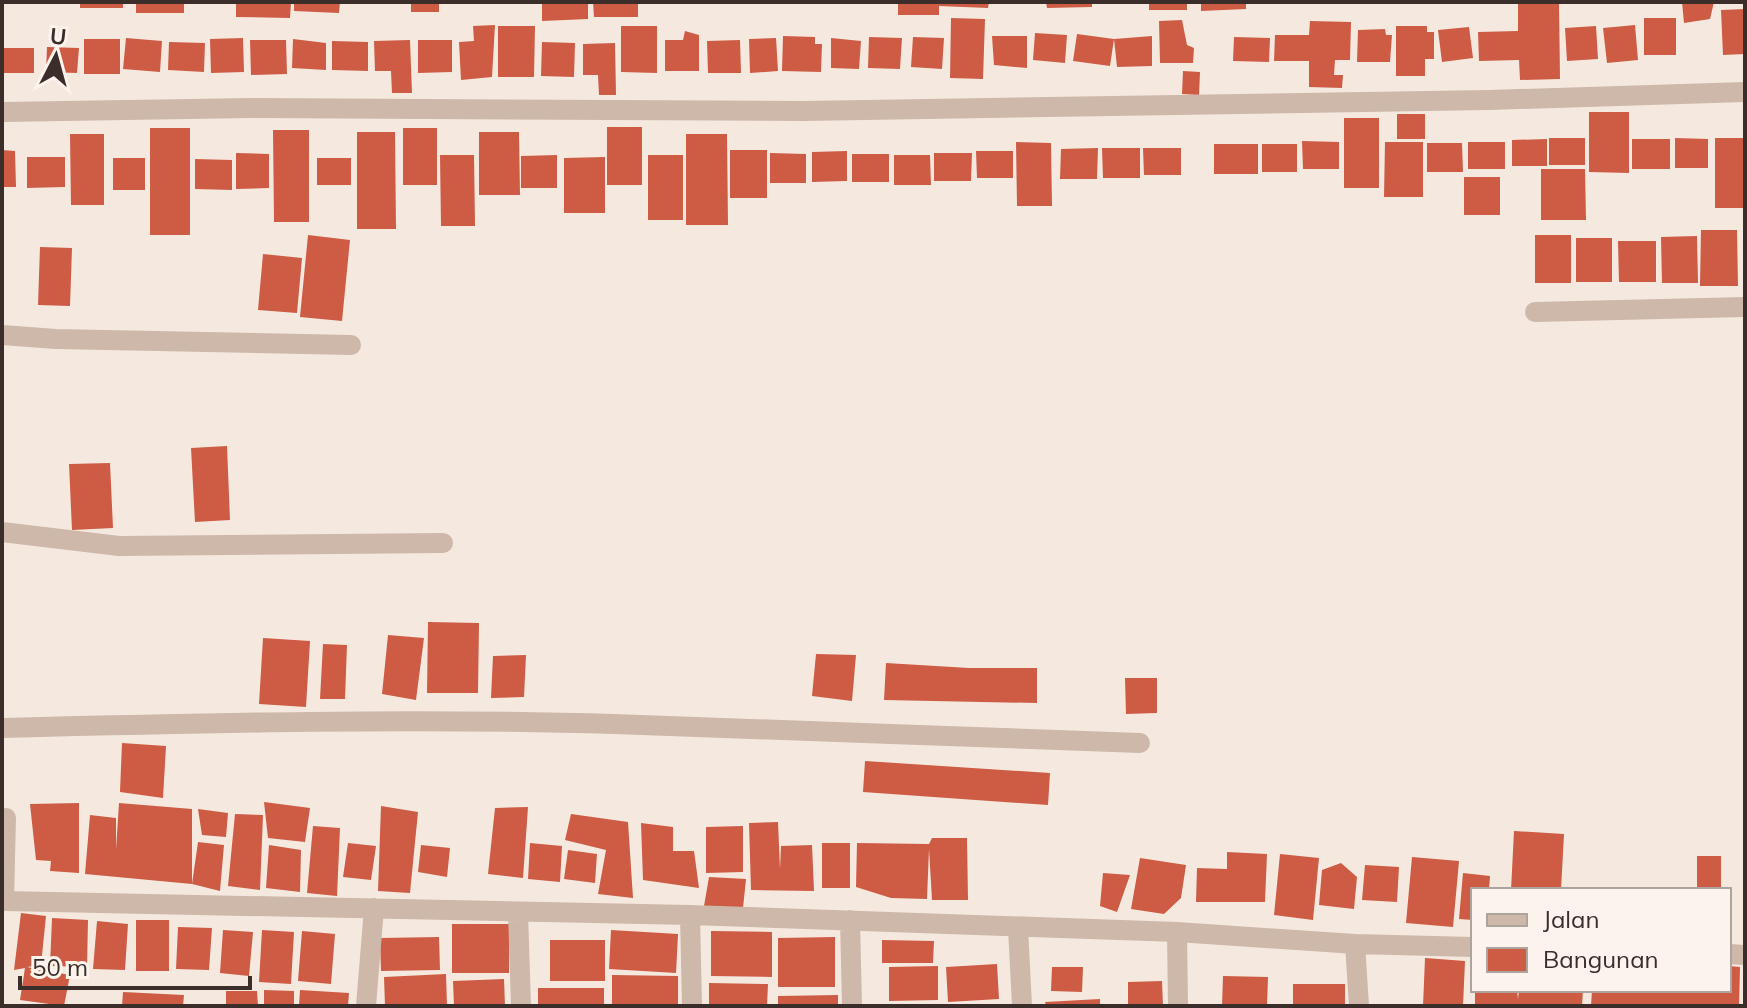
<svg xmlns="http://www.w3.org/2000/svg" width="1747" height="1008" font-family="Mulish,sans-serif">
<style>
.building{fill:#ce5b44}
.lines{fill:none;stroke-linecap:round;stroke-linejoin:round}
.minor{stroke:#ceb8aa;stroke-width:20}
</style>
<rect width="100%" height="100%" fill="#f5e9df"/>
<path class="building" d="M80 2H123V8H80Z
M136 2H184V13H136Z
M236 2H291L290 18 236 17Z
M294 2H340L339 13 294 11Z
M411 2H439V12H411Z
M542 2H588V19L542 21Z
M593 2H638V17H594Z
M898 2H989L988 8 939 6V15H898Z
M1046 2H1092V7L1047 8Z
M1149 2H1187V10H1149Z
M1201 2H1246V9L1201 11Z
M1682 2H1714L1710 19 1684 23Z
M1559 3 1560 79 1520 80 1519 60 1479 61 1478 32 1518 31V4Z
M1745 9V54L1723 55 1721 10Z
M951 18 985 19 983 79 950 78Z
M1644 18H1676V55H1644Z
M1182 20 1187 45 1194 48 1193 63H1160L1159 21Z
M1310 21 1351 22 1350 60H1335L1334 75H1343L1342 88 1309 87V61H1274L1275 35H1309Z
M495 25 492 77 461 80 459 42 474 41 473 26Z
M1635 25 1638 60 1607 63 1603 28Z
M498 26H535L534 77H498Z
M621 26H657V73L621 72Z
M1396 26H1427V32H1434V59H1425V76H1396Z
M1596 26 1598 59 1567 61 1565 28Z
M1469 27 1473 58 1442 62 1438 30Z
M1385 29 1386 35H1392L1390 62H1357L1358 30Z
M685 31 699 35V71H665V40H683Z
M1035 33 1067 35 1065 63 1033 60Z
M1077 34 1114 39 1110 66 1073 61Z
M783 36 815 37V44H822L821 72 782 71Z
M992 36H1027V68L994 65Z
M1152 36V66L1117 67 1114 39Z
M869 37 902 38 900 69 868 68Z
M913 37 944 38 942 69 911 67Z
M1234 37 1270 38 1269 62 1233 61Z
M126 38 162 41 160 72 123 69Z
M243 38 244 72 211 73 210 39Z
M776 38 778 71 750 73 749 39Z
M831 38 861 41 859 69 831 68Z
M84 39H120V74H84Z
M293 39 326 43V70L292 68Z
M250 40H286L287 74 251 75Z
M410 40 412 93H392L391 71H375L374 41Z
M418 40H452V72L418 73Z
M740 40 741 73H708L707 41Z
M332 41 368 42V71L332 70Z
M169 42 205 43 204 72 168 70Z
M542 42 575 43 574 77 541 76Z
M615 43 616 95H599L598 75H583V44Z
M47 47 79 48 77 73 46 72Z
M3 48H34V73H3Z
M1183 71 1200 72 1199 95 1182 94Z
M1589 112H1629V173L1589 172Z
M1397 114H1425V139H1397Z
M1344 118H1379V188H1344Z
M607 127H642V185H607Z
M150 128H190V235H150Z
M403 128H437V185H403Z
M273 130H309V222H274Z
M357 132H395L396 229H357Z
M479 132H519L520 195H479Z
M70 134H104V205H71Z
M686 134H727L728 225H686Z
M1549 138H1585V165H1549Z
M1675 138 1708 139V168H1675Z
M1715 138H1745V208H1715Z
M1547 139V166H1512V140Z
M1632 139H1670V169H1632Z
M1302 141 1339 142V169H1303Z
M1016 142 1051 143 1052 206H1017Z
M1385 142H1423V197H1384Z
M1468 142H1505V169H1468Z
M1427 143H1462L1463 172H1427Z
M1214 144H1258V174H1214Z
M1262 144H1297V172H1262Z
M1098 148 1097 179H1060L1061 149Z
M1102 148H1140V178H1103Z
M1143 148H1181V175H1144Z
M2 150 15 151 16 187H2Z
M730 150H767V198H730Z
M847 151V181L812 182V152Z
M976 151H1013V178H977Z
M236 153 269 154V188L236 189Z
M770 153 806 154V183H770Z
M934 153H972L971 181H934Z
M852 154H889V182H852Z
M440 155H474L475 226H441Z
M557 155V188H521V156Z
M648 155H683V220H648Z
M894 155H930L931 185H894Z
M27 157H65V187L27 188Z
M605 157V213H564V158Z
M113 158H145V190H113Z
M317 158H351V185H317Z
M195 159 232 160V190L195 189Z
M1541 169H1585L1586 220H1541Z
M1464 177H1500V215H1464Z
M1701 230H1737L1738 286H1700Z
M308 235 350 240 342 321 300 317Z
M1535 235H1571V283H1535Z
M1697 236 1698 283H1662L1661 237Z
M1576 238H1612V282H1576Z
M1618 241H1656V282H1619Z
M40 247 72 248 70 306 38 305Z
M263 254 302 258 297 313 258 310Z
M227 446 230 520 195 522 191 448Z
M110 463 113 528 72 530 69 464Z
M428 622 479 623 478 693H427Z
M388 635 424 638 416 700 382 694Z
M263 638 310 641 306 707 259 704Z
M323 644 347 645 345 699H320Z
M816 654 856 655 852 701 812 696Z
M526 655 524 697 491 698 493 656Z
M886 663 969 668H1037V703L884 700Z
M1125 678H1157V713L1126 714Z
M122 743 166 746 163 798 120 792Z
M865 761 1050 773 1048 805 863 792Z
M264 802 310 808 305 842 268 838Z
M79 803V873L50 871 51 861 36 860 30 804Z
M119 803 192 809V884L85 874 90 815 116 818V850Z
M381 806 418 812 410 893 378 891Z
M528 807 523 878 488 874 495 808Z
M198 809 228 813 226 837 202 835Z
M235 814 263 815 260 890 228 886Z
M571 814 628 822 633 898 598 894 606 850 565 840Z
M778 822 780 869 781 846 812 845 814 891 751 890 749 823Z
M641 823 673 827V851H694L699 888 643 880Z
M313 826 340 828 337 896 307 893Z
M743 826V872L706 873V827Z
M1514 831 1564 834 1561 890H1511Z
M932 838H967L968 900H932L929 849 927 899 891 898 856 887 857 843 929 844Z
M198 842 224 845 220 891 192 884Z
M348 843 376 846 371 880 343 877Z
M530 843 562 846 560 882 528 879Z
M822 843H850V888H822Z
M269 845 301 850 300 892 266 888Z
M421 845 450 848 447 877 418 872Z
M568 850 597 854 595 883 564 879Z
M1227 852 1267 854 1265 902H1196L1197 868 1227 869Z
M1280 854 1319 858 1313 920 1274 915Z
M1697 856H1721V890H1697Z
M1412 857 1459 861 1453 927 1406 923Z
M1140 858 1186 865 1181 898 1164 914 1131 909Z
M1341 863 1357 877 1354 909 1319 905 1322 870Z
M1365 865 1399 867 1397 902 1362 900Z
M1103 873 1130 875 1117 912 1100 906Z
M1463 873 1490 876 1489 890H1473V920L1459 919Z
M709 877 746 879 743 908 704 906Z
M21 913 46 916 41 965 27 967 70 975 64 1006 20 1000 25 968 14 970Z
M52 918 88 920 87 967 50 966Z
M136 920H169V971H136Z
M97 921 128 924 125 970 93 969Z
M452 924H509V973H452Z
M178 927 212 928 209 970 176 969Z
M223 930 253 932 249 976 220 973Z
M262 930 294 932 291 984 259 982Z
M611 930 678 934 676 973 609 969Z
M302 931 335 934 331 984 298 981Z
M711 931 772 932V977L711 976Z
M439 937 440 970 381 971 380 938Z
M835 937V987H778V938Z
M550 940H605V981H550Z
M882 940 934 941 933 963H882Z
M1425 958 1465 961 1463 1006H1423Z
M997 964 999 999 948 1002 946 967Z
M938 966V1000L889 1001V967Z
M1729 966 1740 967 1739 1006H1591L1592 990H1729Z
M1052 967H1083L1082 992 1051 991Z
M446 974 447 1006H385L384 977Z
M612 975 678 976V1006H612Z
M1223 976 1268 977 1267 1006H1222Z
M504 979 505 1006H454L453 981Z
M1162 981 1163 1006H1128V982Z
M709 983 768 984 767 1006H709Z
M1293 984H1345V1006H1293Z
M538 988H604V1006H538Z
M264 990 294 991V1006H264Z
M300 990 349 993 348 1006H299Z
M1475 990H1517L1518 999 1519 990H1583L1582 1006H1475Z
M226 991H257L258 1006H226Z
M123 992 184 995 183 1006H122Z
M838 995V1006H778V996Z
M1100 999V1006H1046L1045 1002Z"/>
<g class="lines">
<path class="minor" d="M2 112 251 108 804 111 1489 100 1745 92
M1535 312 1745 307
M2 335 56 339 351 345
M2 532 119 546 443 543
M2 728C206 723 410 718 614 724 789 729 965 738 1140 743
M6 818 4 901 690 915 1177 932 1355 944 1473 947
M518 912 521 1006
M690 915 692 1006
M850 920 852 1006
M1018 928 1022 1006
M1177 932 1178 1006
M1355 944 1359 1006
M1729 954 1745 955
M366 1006 374 908"/>
</g>
<rect width="1747" height="1008" fill="none" stroke="#3b2e2a" stroke-width="8"/>
<rect x="1471" y="888" width="260" height="104" fill="#fbf3ec" stroke="#aea49e" stroke-width="2"/>
<rect x="1487" y="914" width="40" height="12" fill="#ceb8aa" stroke="#aea49e" stroke-width="2"/>
<text x="1543" y="928" font-size="24" fill="#3b2e2a">Jalan</text>
<rect x="1487" y="948" width="40" height="24" fill="#ce5b44" stroke="#aea49e" stroke-width="2"/>
<text x="1543" y="968" font-size="24" fill="#3b2e2a">Bangunan</text>
<g transform="translate(56 56) rotate(6)" stroke="#fbf3ec" stroke-width="6" paint-order="stroke">
<path d="M0-6L14 30L0 20L-14 30Z" fill="#3b2e2a"/>
<text y="-12" font-size="22" font-weight="bold" text-anchor="middle" fill="#3b2e2a">U</text>
</g>
<path d="M20 976v12h230v-12" fill="none" stroke="#3b2e2a" stroke-width="4"/>
<text x="32" y="976" font-size="24" fill="#3b2e2a" stroke="#fbf3ec" stroke-width="6" paint-order="stroke">50 m</text>
</svg>
